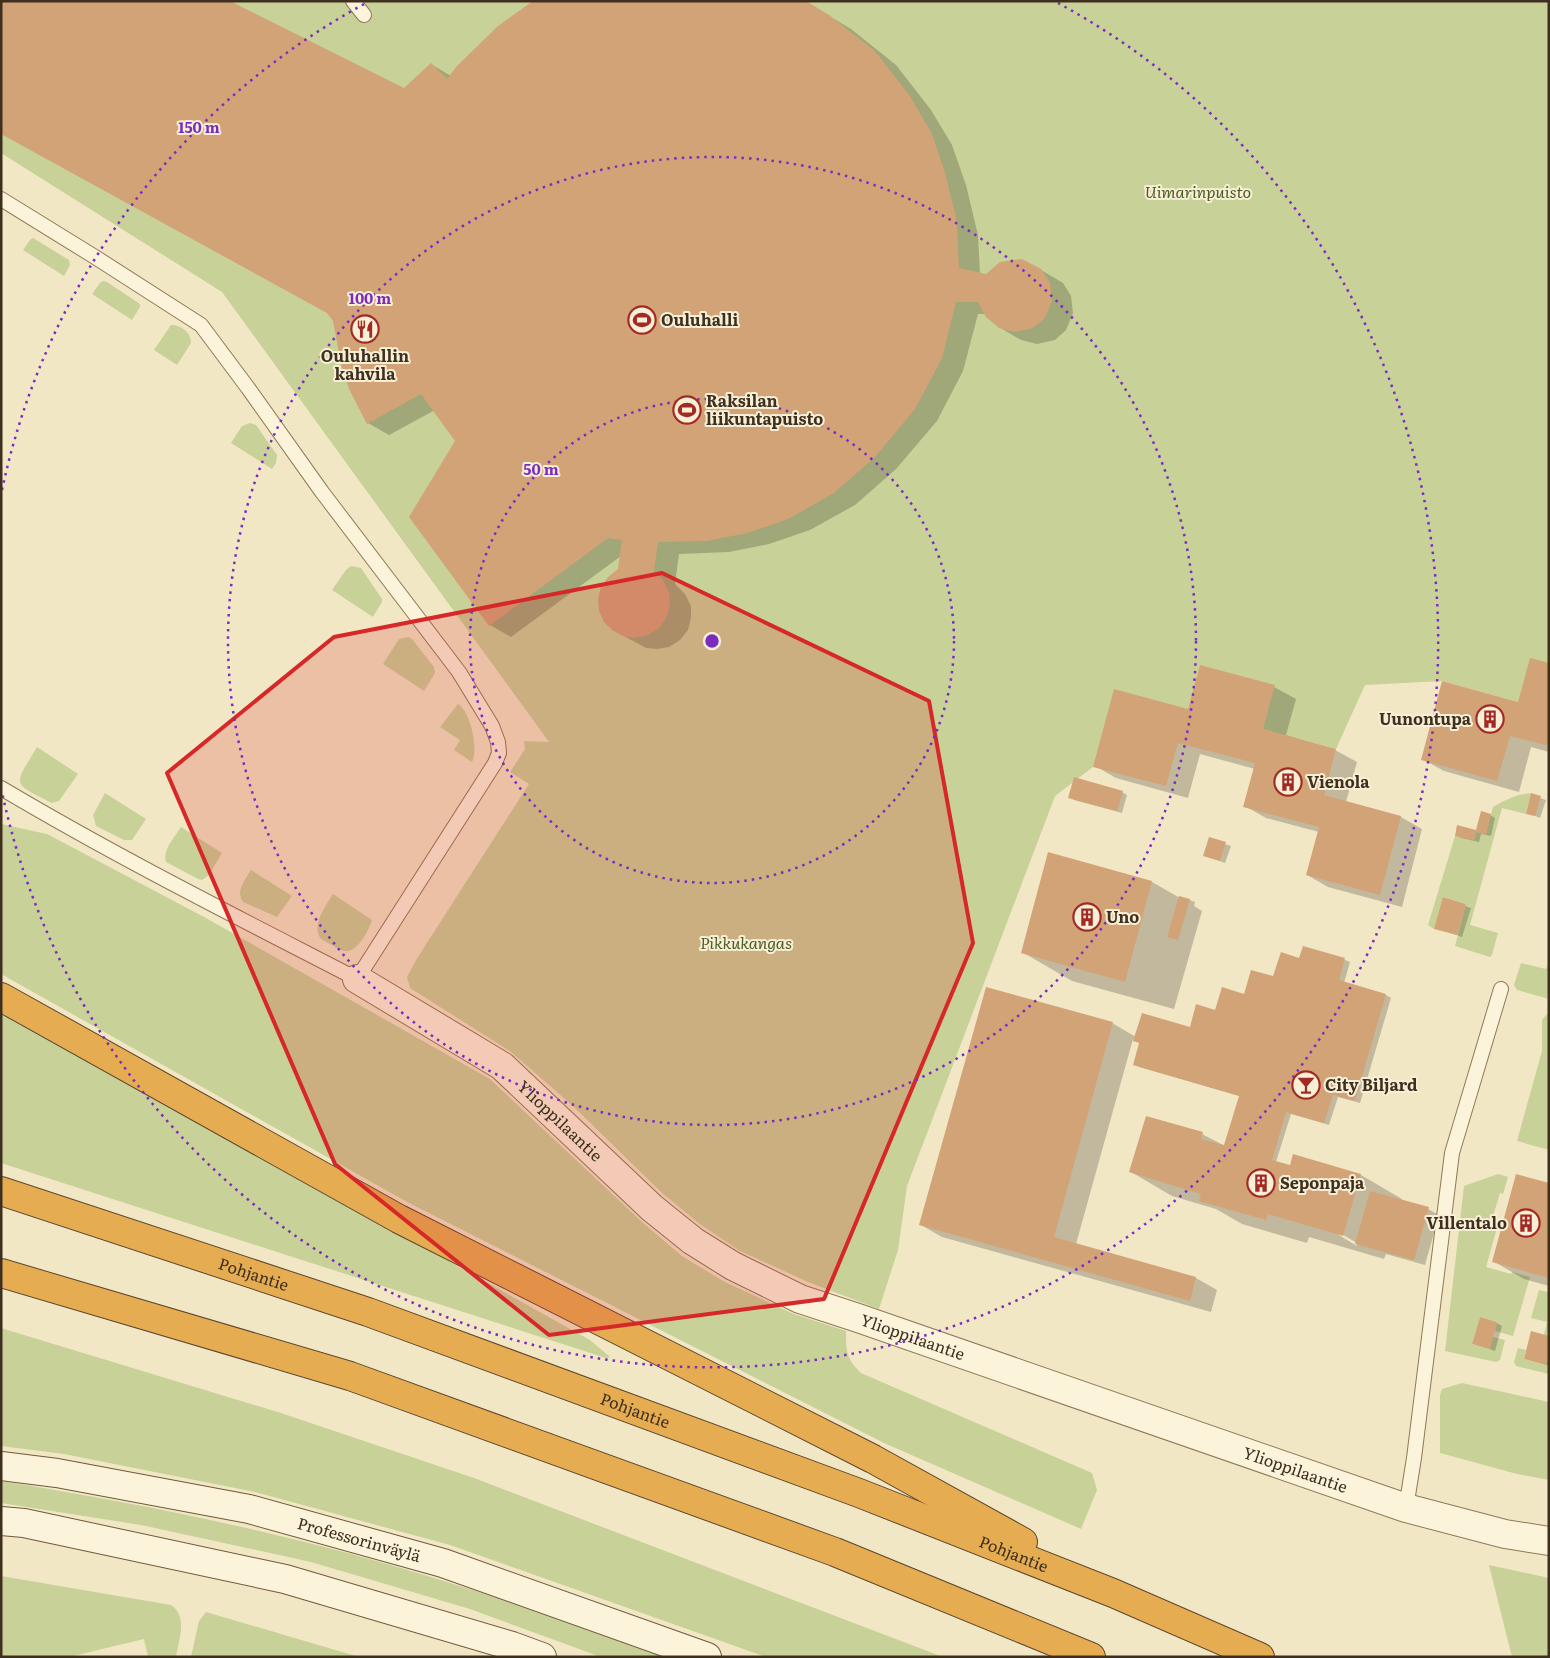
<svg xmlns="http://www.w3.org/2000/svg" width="1550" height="1658" font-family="Literata,serif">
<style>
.green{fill:#c8d198}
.shadow{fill:#0003;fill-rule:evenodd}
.building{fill:#d3a378}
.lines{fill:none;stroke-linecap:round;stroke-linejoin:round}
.lane-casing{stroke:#8f7959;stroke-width:16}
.street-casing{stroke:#8f7959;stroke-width:30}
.secondary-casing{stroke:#71593c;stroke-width:30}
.highway-casing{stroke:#5c462e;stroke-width:30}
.lane{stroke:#fbf3da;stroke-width:14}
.street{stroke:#fbf3da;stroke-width:28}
.secondary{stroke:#fbf3da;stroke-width:28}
.highway{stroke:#e6ac51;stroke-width:28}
.marked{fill:#d62828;fill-opacity:0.2;stroke:#d62828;stroke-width:4;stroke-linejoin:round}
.ring{fill:none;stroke:#7b2cbf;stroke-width:2.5;stroke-dasharray:2.5 5}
.labels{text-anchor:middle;stroke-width:4;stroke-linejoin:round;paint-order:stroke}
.park-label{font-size:16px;font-style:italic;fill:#4b5c23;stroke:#f8f0d6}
.poi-label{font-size:16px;font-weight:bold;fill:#3e2f1e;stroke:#f8f0d6;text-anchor:start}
.street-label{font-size:16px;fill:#3e2f1e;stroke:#f8f0d6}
.centre{fill:#7b2cbf;stroke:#f8f0d6;stroke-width:2.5}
.ring-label{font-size:15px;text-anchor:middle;font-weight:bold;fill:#7b2cbf;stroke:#f8f0d6;stroke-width:4;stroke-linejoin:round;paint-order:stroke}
</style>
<rect width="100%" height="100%" fill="#f2e7c5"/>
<path class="green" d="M1 1H1549V663L1518 702 1442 681 1365 685 1336 749 1188 709 1093 767 1055 796 907 1186 898 1250 879 1309 808 1282 740 1251 701 1225 662 1193 574 1107 511 1052 410 988 407 977 416 960 529 784 510 772 525 749 524 741 549 742 222 292 1 153Z
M33 238 69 260 70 265 64 276 23 250 30 240Z
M103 281 107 282 140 304V307L132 320 92 294 100 283Z
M171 325C181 325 191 332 191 343L177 365 154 350Z
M250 423 256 425 277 455 276 463 272 469 231 443 242 426Z
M351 566 361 568 382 599V602L373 617 332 590 346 570Z
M409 637 412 639 434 667 435 673 424 691 383 664 399 639Z
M458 704C470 710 479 749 472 762L454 750 460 740 440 727Z
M37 747 78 774 59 801 52 803C10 782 14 786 37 747Z
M105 793 146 819 132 840H124L96 826 93 815Z
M1531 793 1526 814 1502 808 1470 925 1498 933 1492 955 1490 957 1455 946 1466 904 1444 897 1434 929 1428 925 1455 836 1474 840 1476 832 1486 834 1493 807C1505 800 1518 794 1531 793Z
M1 824 47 834 206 918 490 1079 642 1222 682 1256 725 1282 794 1314 846 1331C846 1351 846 1358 861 1373L1092 1473 1097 1490 1081 1529 884 1443 409 1203 1 974Z
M181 827 222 853 209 875 202 880 198 879 166 862C162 850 175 837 181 827Z
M251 870 292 896 277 917 243 902C235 891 245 880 251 870Z
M333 894 372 920C369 930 358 952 346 951 340 951 334 946 328 943 324 940 319 939 318 933 315 919 326 906 333 894Z
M1549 961V999L1517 990 1514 985 1521 963 1546 969Z
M1 1011 590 1340 610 1357 606 1358 1 1163Z
M1547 1014H1549V1150L1517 1141 1542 1051V1020Z
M1498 1174 1508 1177 1503 1194 1500 1193 1490 1226 1497 1228 1486 1267 1511 1274 1512 1272 1530 1277 1513 1336 1495 1331 1497 1322 1480 1317 1472 1344 1489 1349 1493 1337 1505 1340 1500 1360 1496 1362 1445 1351 1464 1186Z
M1539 1290 1548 1292 1549 1290V1336L1544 1335 1547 1322 1531 1318Z
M1 1328 281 1413 474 1478 943 1657H766L450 1545 255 1492 64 1454 1 1446Z
M1518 1348 1526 1350 1524 1359 1545 1365 1549 1357V1374L1516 1366 1514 1362Z
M1462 1383 1549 1402V1480L1517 1474 1440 1453V1395L1442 1389Z
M1 1481C151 1505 299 1536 444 1581 518 1603 590 1629 663 1654L662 1657H601L470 1609 311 1562 141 1525 1 1503Z
M1489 1565 1549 1578V1657H1512Z
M1 1576 171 1605C188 1616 179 1640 176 1657H148L144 1639 69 1657H1Z
M206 1612 359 1657H191L199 1621Z"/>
<path class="shadow" d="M804 1 851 29 896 65 931 110 952 145 966 185 978 235 980 274 986 276 1041 270 1063 283 1071 296 1073 313 1066 330 1055 340 1037 344 1021 340 999 327 985 314H978L963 371 937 421 896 469 855 505 810 530 769 544 729 552 679 554 675 584 685 594 691 606V618L688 630 680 640 669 647 657 649 646 648 613 630 621 556 511 637 490 625 457 441 435 410 389 435 368 423 404 90 431 64 451 76Z
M1549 665V752L1531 747 1519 792 1444 771 1422 759 1519 703Z
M1274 687 1296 699 1286 735 1335 750 1357 762 1346 802 1401 817 1422 829 1402 907 1328 887 1307 875 1319 832 1266 818 1245 806 1255 769 1200 754 1188 798 1116 778 1095 766 1189 711Z
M1122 792 1127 795 1122 813 1074 800 1070 797Z
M1532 795 1546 800 1540 818 1528 813Z
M1490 815 1495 818 1491 836 1481 834 1479 842 1461 838 1456 835 1477 831Z
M1210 839 1231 846 1225 863 1205 856Z
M1049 854 1152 882 1180 898 1190 900 1195 902 1194 906 1202 911 1174 1009 1072 981 1022 952Z
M1444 899 1471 908 1462 937 1436 928Z
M1304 947 1345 960 1350 962 1344 983 1386 995 1391 998 1360 1103 1338 1097 1329 1125 1291 1114 1276 1162 1291 1167 1294 1155 1361 1175 1402 1199 1401 1201 1428 1209 1439 1215 1425 1265 1386 1254 1384 1259 1309 1237 1307 1243 1242 1224 1216 1209 1172 1196 1131 1172 1202 1134 1225 1146 1240 1096 1139 1067 1141 1044 1133 1039 1076 1244 1196 1278 1217 1290 1211 1312 942 1237 921 1225 1112 1023 1136 1037 1191 1029 1215 1011 1274 978 1300 959ZM1338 1232 1357 1243V1246L1337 1234Z
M1549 1185V1286L1524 1279 1493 1261Z
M1497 1323 1502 1326 1495 1351 1474 1344Z
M1549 1337V1366L1525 1358Z"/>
<path class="building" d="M1 1H230L404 88 431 63 447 79 457 66 498 26 533 1H806L829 15 875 51 910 96 931 132 945 172 957 222 959 268 986 274 1000 262 1022 259 1041 269 1050 283 1052 301 1045 318 1033 328 1014 332 999 328 986 317 978 302H956L942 358 915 409 875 457 834 493 788 519 747 533 707 541 658 542 654 571 663 580 669 593 670 605 666 618 659 628 648 635 634 638 623 636 612 630 604 622 599 611 598 599 601 587 608 577 618 569 622 540 608 538 489 626 409 517 455 441 421 394 367 424 349 389 341 364 333 321 327 313 1 134Z
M1530 658 1549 663V746L1510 736 1497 781 1421 760 1442 681 1518 702Z
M1200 665 1275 685 1263 729 1336 749 1324 795 1401 816 1380 895 1306 875 1319 827 1243 807 1255 763 1178 743 1166 786 1093 767 1114 689 1188 709Z
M1074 777 1123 791 1117 811 1068 798Z
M1531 793 1541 796 1535 816 1526 814Z
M1481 811 1491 814 1486 835 1476 832 1474 840 1455 836 1457 825 1476 830Z
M1209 837 1226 842 1220 861 1203 856Z
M1048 852 1152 881 1125 982 1021 953Z
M1179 896 1190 899 1178 940 1167 937Z
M1443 897 1466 904 1457 935 1434 929Z
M1303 946 1345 958 1339 980 1386 994 1355 1101 1333 1095 1324 1123 1286 1112 1272 1160 1290 1165 1293 1154 1361 1174 1343 1236 1268 1214 1266 1220 1199 1201 1201 1194 1129 1172 1146 1116 1203 1132 1201 1139 1224 1145 1239 1096 1133 1065 1139 1043 1133 1041 1142 1013 1190 1027 1196 1004 1215 1010 1222 987 1244 994 1251 970 1273 976 1281 952 1299 958Z
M986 987 1113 1022 1054 1237 1196 1277 1190 1301 919 1225Z
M1516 1174 1549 1183V1278L1492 1262Z
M1370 1191 1429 1207 1414 1260 1355 1244Z
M1480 1317 1497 1322 1490 1349 1472 1344Z
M1531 1331 1549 1336V1353L1546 1365 1524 1359Z"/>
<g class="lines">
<g class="lane-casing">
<path id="lane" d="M353 1 364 15
M1 199 95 257 201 325 248 388 322 492 459 672 492 726 498 742 499 753 495 763 357 979C237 917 117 857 1 788
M1406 1508 1414 1458 1452 1153 1501 989"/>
</g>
<g class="street-casing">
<g id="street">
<path id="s1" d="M357 979 502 1066 652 1208 693 1241 733 1266 800 1299 858 1318 1406 1508 1505 1534 1549 1541"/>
</g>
</g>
<g class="secondary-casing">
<g id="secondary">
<path id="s2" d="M1 1466 57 1473 249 1509 443 1563 707 1657"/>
<path d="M1 1521 24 1523 285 1579 512 1646 542 1657"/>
</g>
</g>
<g class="highway-casing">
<g id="highway">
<path d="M1 997 399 1219 873 1459 1023 1542"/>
<path id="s3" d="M1 1191 368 1312 859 1493 1113 1593 1260 1657"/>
<path d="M1 1273 350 1376 835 1552 1091 1657"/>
</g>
</g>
<use href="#lane" class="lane"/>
<use href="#street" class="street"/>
<use href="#secondary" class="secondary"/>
<use href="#highway" class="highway"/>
</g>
<path class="marked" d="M662 573 929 701 973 943 824 1299 549 1335 335 1164 167 773 334 637Z"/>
<g class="ring">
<circle cx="712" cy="641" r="242"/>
<circle cx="712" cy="641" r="484"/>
<path d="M2 490A726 726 0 0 1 366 3M1058 3A726 726 0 1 1 2 792"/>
</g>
<defs>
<g id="stadium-ring" transform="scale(1.4375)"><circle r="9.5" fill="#f8f0d6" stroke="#a32a24" stroke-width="1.5"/><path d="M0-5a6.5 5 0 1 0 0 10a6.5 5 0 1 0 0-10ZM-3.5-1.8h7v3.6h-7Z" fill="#a32a24"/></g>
<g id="restaurant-ring" transform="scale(1.4375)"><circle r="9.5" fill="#f8f0d6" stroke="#a32a24" stroke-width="1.5"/><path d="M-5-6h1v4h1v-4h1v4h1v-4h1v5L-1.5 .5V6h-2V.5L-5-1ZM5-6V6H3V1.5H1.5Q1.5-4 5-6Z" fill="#a32a24"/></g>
<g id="building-ring" transform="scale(1.4375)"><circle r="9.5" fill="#f8f0d6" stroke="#a32a24" stroke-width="1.5"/><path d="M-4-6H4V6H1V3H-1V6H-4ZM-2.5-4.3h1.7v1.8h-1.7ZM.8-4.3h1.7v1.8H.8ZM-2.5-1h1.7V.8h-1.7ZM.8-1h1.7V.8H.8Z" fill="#a32a24"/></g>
<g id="bar-ring" transform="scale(1.4375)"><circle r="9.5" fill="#f8f0d6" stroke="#a32a24" stroke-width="1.5"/><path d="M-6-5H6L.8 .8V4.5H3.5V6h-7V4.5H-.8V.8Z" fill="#a32a24"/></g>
</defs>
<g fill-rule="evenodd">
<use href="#stadium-ring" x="642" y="320"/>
<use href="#restaurant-ring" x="365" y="329"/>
<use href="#stadium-ring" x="687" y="410"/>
<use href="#building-ring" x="1490" y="719"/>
<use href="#building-ring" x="1288" y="782"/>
<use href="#building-ring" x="1087" y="917"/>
<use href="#bar-ring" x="1306" y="1085"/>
<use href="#building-ring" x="1261" y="1183"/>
<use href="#building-ring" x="1526" y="1223"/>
</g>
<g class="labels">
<g class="park-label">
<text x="1198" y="198">Uimarinpuisto</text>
<text x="746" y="949">Pikkukangas</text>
</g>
<g class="poi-label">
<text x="661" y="326">Ouluhalli</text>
<text x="365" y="362" text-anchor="middle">Ouluhallin<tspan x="365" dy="18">kahvila</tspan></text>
<text x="706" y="407">Raksilan<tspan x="706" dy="18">liikuntapuisto</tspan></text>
<text x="1471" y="725" text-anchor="end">Uunontupa</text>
<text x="1307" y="788">Vienola</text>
<text x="1106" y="923">Uno</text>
<text x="1325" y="1091">City Biljard</text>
<text x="1280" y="1189">Seponpaja</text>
<text x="1507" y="1229" text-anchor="end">Villentalo</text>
</g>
<g class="street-label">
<text dy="6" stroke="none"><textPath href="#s1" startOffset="249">Ylioppilaantie</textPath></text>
<text dy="6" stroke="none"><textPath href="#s3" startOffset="266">Pohjantie</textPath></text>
<text dy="6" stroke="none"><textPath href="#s1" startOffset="669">Ylioppilaantie</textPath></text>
<text dy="6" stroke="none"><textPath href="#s3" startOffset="671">Pohjantie</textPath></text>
<text dy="6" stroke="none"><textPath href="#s1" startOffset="1074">Ylioppilaantie</textPath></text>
<text dy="6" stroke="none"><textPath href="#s2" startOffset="366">Professorinväylä</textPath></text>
<text dy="6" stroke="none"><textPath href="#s3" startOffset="1076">Pohjantie</textPath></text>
</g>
</g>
<circle cx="712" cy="641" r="8" class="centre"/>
<g class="ring-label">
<text x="199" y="133">150 m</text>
<text x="370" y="304">100 m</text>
<text x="541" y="475">50 m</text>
</g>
<rect width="1550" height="1658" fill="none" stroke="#3e2f1e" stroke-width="5"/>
</svg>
